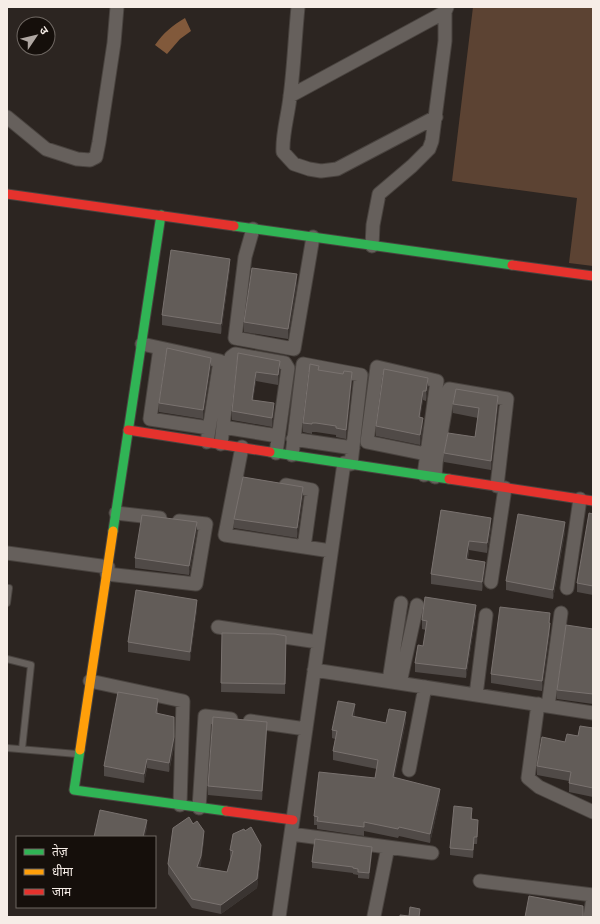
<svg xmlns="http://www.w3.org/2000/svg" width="600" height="924" font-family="Arial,'Noto Sans Devanagari',sans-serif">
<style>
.green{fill:#5c4333}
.water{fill:#81593b}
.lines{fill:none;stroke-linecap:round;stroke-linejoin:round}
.lane-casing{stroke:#49433f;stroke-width:8}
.street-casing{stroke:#49433f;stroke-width:15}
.fast-casing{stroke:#49433f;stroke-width:11}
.slow-casing{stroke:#49433f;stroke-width:11}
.jam-casing{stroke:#49433f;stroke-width:11}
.lane{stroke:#66605c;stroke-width:6}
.street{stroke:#66605c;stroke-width:13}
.fast{stroke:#30b455;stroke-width:9}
.slow{stroke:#ff9f0a;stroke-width:9}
.jam{stroke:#e5322d;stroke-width:9}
.wall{fill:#504a47}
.shaded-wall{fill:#3a3431}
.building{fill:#625c58;stroke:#79726f}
</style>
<rect width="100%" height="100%" fill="#2c2521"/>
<path class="green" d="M473 7H593V266L569 263 577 198 452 181Z"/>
<path class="water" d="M185 18 191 31 180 39 167 54 155 45C163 33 173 25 185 18Z"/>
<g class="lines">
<g class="lane-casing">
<path id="lane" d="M7 588H9L7 603
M7 659 31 665 22 749
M7 748 77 754"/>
</g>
<g class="street-casing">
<path id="street" d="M298 7C295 37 294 67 290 97 288 116 282 134 283 152L294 164 309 169 321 171 337 169 436 117
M290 96 445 12
M7 117 46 149 77 159 90 160 96 157 99 142 114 43 117 7
M253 229 245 257 235 338 294 349 313 237
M372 246 373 225 379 194 412 166 429 149 432 141 445 41V12L447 7
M142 344 220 361 207 442
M160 348 150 419 209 428
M223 427 278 436
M293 439 353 448
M221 444 231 357 235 354 285 363 288 368 276 453
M242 447 225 535 331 551
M292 455 303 364 361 375 351 464
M424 475 437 381 377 367 367 442 426 454
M435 477 436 463 449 389 507 399 497 486
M286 485 312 490 304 547
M116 513 160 518
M7 553 108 567
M107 574 196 584 206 524 179 521
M491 582 505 488
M567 588 580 499
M218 627 318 642
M314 670 593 713
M90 681 183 701 180 805
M389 681 401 603
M400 683 417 605
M476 695 486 615
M538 704 528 778 539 787 593 812
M548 706 561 613
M250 721 306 729
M409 770 425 687
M199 808 205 716 231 719
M291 834 432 853
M480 881 593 895
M374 916 388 847
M279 917 344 463
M590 917 593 898"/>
</g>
<g class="fast-casing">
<path id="fast" d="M234 226 512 265
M270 452 449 479
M113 531 161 215
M80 750 74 790 226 811"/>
</g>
<g class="slow-casing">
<path id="slow" d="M80 750 113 531"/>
</g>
<g class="jam-casing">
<path id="jam" d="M7 194 234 226
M512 265 593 276
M128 430 270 452
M449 479 593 501
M226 811 293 820"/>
</g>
<use href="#lane" class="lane"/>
<use href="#street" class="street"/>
<use href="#fast" class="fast"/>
<use href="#slow" class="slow"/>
<use href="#jam" class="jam"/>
</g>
<path class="wall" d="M230 268 221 334 162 325V315Z
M297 284 288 339 244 332V322Z
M238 353 280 370 278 385 256 381 253 400 274 413 272 427 232 420V411Z
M211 367 203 419 159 412V403Z
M319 370 352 381 346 439 336 437V435L316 432H312V434L303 432V423Z
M428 387 426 401 423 400 420 417 423 427 420 445 376 436V426Z
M453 404 498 406 491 470 444 462V453L475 437 478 418 453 413Z
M303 497 297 538 234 528V519Z
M441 510 491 527 487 553 469 550 468 559 485 571 482 591 431 584V574Z
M593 514V595L577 592V583Z
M197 531 189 575 135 568V558Z
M565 532 553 599 506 590V581Z
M197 609 190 661 128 652V642Z
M476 614 466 678 415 672V663L423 646 426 630 422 629V620Z
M550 623V633L542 691 491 683V674Z
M593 629V704L557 699V690Z
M222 633 286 636 285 694 221 692Z
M158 708V713L174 747 169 772 147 768 144 783 104 776V766Z
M355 713 354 717 386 723 406 721 394 778 440 798 430 843 399 836 398 838 364 831V836L317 829V825H314V816L375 778 377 769 333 760V751L335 739 332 738V730Z
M593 728V797L569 792V781L537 775V766L565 742Z
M267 732 262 800 208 795V786Z
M472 815V819L478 827 477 844H474L473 858 450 855V848Z
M193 824 204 840 200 867 227 872 231 860 230 859V850L261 855 257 888 221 914 192 908 168 874V864Z
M372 854 369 879 358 878V875L353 874V873L312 868V862Z"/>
<path class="shaded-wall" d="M230 259V268L221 334V324Z
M297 274V284L288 339V329Z
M211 358V367L203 419V410Z
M280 361V370L278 385V375Z
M256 372V381L252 409V400Z
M352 372V381L346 439V430Z
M428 378V387L426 401V391Z
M423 391V400L419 427V417Z
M498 396V406L491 470V461Z
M274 403V413L272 427V418Z
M423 418V427L420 445V435Z
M303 487V497L297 538V528Z
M491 518V527L487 553V543Z
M197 522V531L189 575V566Z
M565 522V532L553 599V590Z
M469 541V550L466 568V559Z
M485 562V571L482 591V582Z
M197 600V609L190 661V652Z
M476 605V614L466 678V669Z
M550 623V633L542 691V681Z
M158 699V708L156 722V713Z
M355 704V713L352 725V716Z
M406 712V721L393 786V777Z
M174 717V747L169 772V763Z
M267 722V732L262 800V791Z
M147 759V768L144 783V774Z
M440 789V798L430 843V834Z
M147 820V829L145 837H143Z
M478 820V827L477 844V837Z
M204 831V840L201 865 197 876V867Z
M474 837V844L473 858V850Z
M261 845V855L257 888 221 914V905Z
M372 847V854L369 879V873Z"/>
<path class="building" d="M171 250 230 259 221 324 162 315Z
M252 268 297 274 288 329 244 322Z
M167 348 211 358 203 410 159 403Z
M238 353 280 361 278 375 256 372 252 400 274 403 272 418 232 411Z
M310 364 319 366 318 370 343 374 344 371 352 372 346 430 336 428V426L316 423H312V424L303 423Z
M384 369 428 378 426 391H423L419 417 423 418 420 435 376 426Z
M456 389 498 396 491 461 444 453 448 433 475 437 479 408 453 404Z
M243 477 303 487 297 528 234 519Z
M441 510 491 518 487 543 469 541 466 559 485 562 482 582 431 574Z
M589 513 593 514V586L577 583Z
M518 514 565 522 553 590 506 581Z
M142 515 197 522 189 566 135 558Z
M136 590 197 600 190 652 128 642Z
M425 597 476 605 466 669 415 663 418 645 423 646 427 621 422 620Z
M500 607 550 613 549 623H550L542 681 491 674Z
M566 625 593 629V694L557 690Z
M222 633 275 634 286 636 285 684 221 683Z
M118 692 158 699 156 713 174 717V737L169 763 147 759 144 774 104 766Z
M338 701 355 704 352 716 386 723 389 709 406 712 393 777 440 789 430 834 399 827 398 829 364 822V827L317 821 318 817 314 816 319 772 375 778 378 760 333 751 337 731 332 730Z
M213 717 267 722 262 791 208 786Z
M580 726 593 728V788L569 783 571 772 537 766 542 737 565 742 567 734 578 736Z
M454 806 472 808 471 819 478 820 477 837H474L473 850 450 848Z
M100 810 147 820 143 837H94Z
M189 817 193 824 197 821 204 831 201 856 197 867 227 872 233 851 230 850 233 834 244 829 245 831 251 827 261 845 257 879 221 905 192 899 168 864 173 828Z
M315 839 372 847 369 873 358 872V869L353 868V867L312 862Z
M529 896 583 906V917H525Z
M410 907 420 909 419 917H400V915L409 916Z"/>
<rect width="600" height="924" fill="none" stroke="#f6ede7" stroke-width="16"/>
<rect x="16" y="836" width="140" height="72" fill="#150f0b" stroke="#6f6863"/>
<rect x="24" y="849" width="20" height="6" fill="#30b455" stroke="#6f6863"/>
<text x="52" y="856" font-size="12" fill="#f6ede7">तेज़</text>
<rect x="24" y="869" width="20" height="6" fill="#ff9f0a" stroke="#6f6863"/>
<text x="52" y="876" font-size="12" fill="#f6ede7">धीमा</text>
<rect x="24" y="889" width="20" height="6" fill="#e5322d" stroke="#6f6863"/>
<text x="52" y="896" font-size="12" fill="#f6ede7">जाम</text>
<g transform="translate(36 36) rotate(55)"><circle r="19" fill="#150f0b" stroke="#6f6863"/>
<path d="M0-3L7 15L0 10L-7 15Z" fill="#afa7a2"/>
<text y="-6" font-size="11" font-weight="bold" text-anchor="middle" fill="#f6ede7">उ</text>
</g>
</svg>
